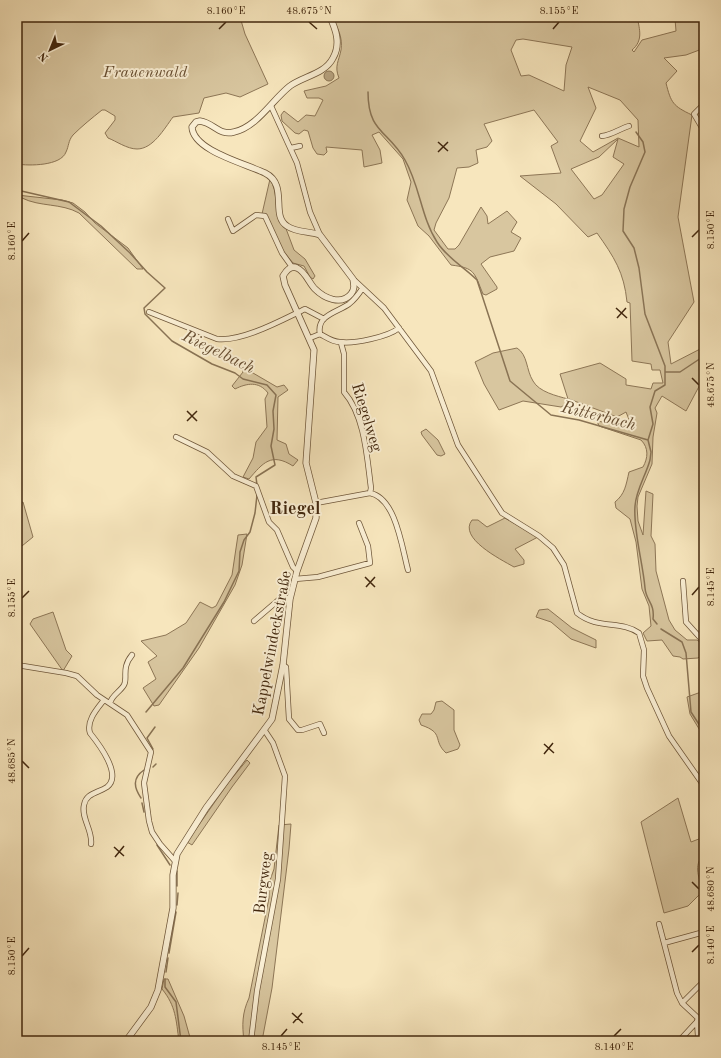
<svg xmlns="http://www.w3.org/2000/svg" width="721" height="1058" font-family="'Old Standard TT',serif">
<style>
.green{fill:#d8c69f;stroke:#8d7656;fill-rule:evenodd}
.water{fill:#b9a582;stroke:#897354}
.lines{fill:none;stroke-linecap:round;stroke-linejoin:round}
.stream{stroke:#897354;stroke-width:1.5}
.minor-casing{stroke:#6f573a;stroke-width:6}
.tertiary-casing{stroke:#6f573a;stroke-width:7}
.minor{stroke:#faefd4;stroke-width:4.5}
.tertiary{stroke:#faefd4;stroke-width:5.5}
.ticks{fill:none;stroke:#42270e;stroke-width:1.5}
.labels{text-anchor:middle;stroke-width:4;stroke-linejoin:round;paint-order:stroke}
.park-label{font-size:16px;font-style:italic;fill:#684f32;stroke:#faefd4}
.street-label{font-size:16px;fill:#42270e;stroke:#faefd4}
.water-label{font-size:17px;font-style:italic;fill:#664d31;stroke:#faefd4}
.quarter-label{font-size:18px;font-weight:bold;fill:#42270e;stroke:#faefd4}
.neatline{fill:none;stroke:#42270e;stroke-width:1.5}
.ticks-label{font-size:10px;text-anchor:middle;fill:#42270e}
</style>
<rect width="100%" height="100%" fill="#f7e6bd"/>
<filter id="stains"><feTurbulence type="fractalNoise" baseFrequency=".005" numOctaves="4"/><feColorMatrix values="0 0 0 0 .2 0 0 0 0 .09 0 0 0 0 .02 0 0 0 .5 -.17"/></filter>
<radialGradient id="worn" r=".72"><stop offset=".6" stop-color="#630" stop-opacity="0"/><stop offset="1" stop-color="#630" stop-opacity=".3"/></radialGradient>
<path class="green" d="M17 17H240L245 34 268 84 240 97 226 93 204 98 199 113 173 117C164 129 153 149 137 149 127 149 116 141 108 138L105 133 115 120V116L105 110H102C92 118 82 126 73 135 68 141 69 146 66 152 61 166 29 166 17 164Z
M331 17H637C640 30 643 41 632 50L634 52 642 40 676 31 675 19 673 17H704V47L702 49 686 55 664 58 677 71 666 83C671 103 673 106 692 115L678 217 694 302 668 342 671 364 704 347V377L686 411 662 396 655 408 657 413 653 437 652 464 638 497 637 506 638 521 643 535 646 491 653 494 651 536 655 544 656 571 669 620 675 630 687 640H697L704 645V652L698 658 683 659 680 657 673 656 662 640 647 641 643 633 651 626 649 606 642 589 636 542 630 519 616 508 615 502C625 494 626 485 629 472L643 467C648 458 649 448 641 440L599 426 597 421 632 427 626 412 617 417 569 399V403L561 407 523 401 499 410 484 384 475 362 493 353 517 348C528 355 526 370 533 381 539 392 557 396 568 399L560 374 600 363 626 379V385L651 389 653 383H663L660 370H652L651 364 632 361 630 303 627 302C624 272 614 257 597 233L588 237 556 204 520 176 561 173 551 146 558 142 534 110 484 124 492 141 487 147 476 150 478 163 469 167 457 168 449 198 436 223 434 230 448 249H455L459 245 481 207 487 216 488 224 507 211 517 222 511 232 521 238 514 251 490 257 481 264 497 287V289L486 295 483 294C474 272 475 268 451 265L429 236 418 226 407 200 411 182 403 159 379 132 372 135 380 150 382 163 364 167 362 150 326 147 327 152 324 155 317 154 313 148 308 131 304 130 299 134 295 133 282 121 281 115 284 111 298 122 306 115 315 116 323 100 319 98H307L304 91 326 86 339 78C334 66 339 61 341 50 343 38 338 27 331 17ZM523 39 572 47 566 65 564 91 529 75 521 76 511 50 516 40ZM588 87 620 100 638 120 639 147 618 138 593 152 580 141 596 108ZM618 139 613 157 624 164 602 195 594 199 571 169 599 157Z
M270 179C278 193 275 207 279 221L285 226 294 250 305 259 315 276 313 279 310 277 304 266 293 263 284 252 262 214Z
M17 195 62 200 73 203 85 212 95 223 128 248 143 269H137L79 213C61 203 40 207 22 198L17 205Z
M241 366 277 387 284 385 288 390 278 397 277 440 286 444 289 454 298 460 293 466C271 452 263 463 249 479L243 477 253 458 256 442 267 427 265 399 268 393C259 381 247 383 235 389L232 386 243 372Z
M426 429 438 440 445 454 441 456 437 455 422 435 421 432Z
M23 502 33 537 17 550V504Z
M505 518 538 537 515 549 524 560V564L514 567C500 559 458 538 472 520H478L487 527Z
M247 534 242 565 235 585 199 648 159 705 154 706 143 688 156 679 148 662 157 656 141 641 166 635 186 623 200 602 212 608 216 606 232 575 238 535Z
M548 609 572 628 596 640V648L571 639 551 622 536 617 539 610Z
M53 612 66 650 72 656 63 671 30 624 33 619Z
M704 691V737L690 714 687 697Z
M442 701 454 710V730L460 745 458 749 446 753C432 740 445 733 421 725L419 720 422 714H431L434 710 436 702Z
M247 760 250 763 232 787 192 845 187 842 228 783Z
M678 798 691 842 704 837V856C692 864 700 880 703 891L688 906 664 913 641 822Z
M291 824 289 849 272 988 262 1041H244C242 1025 242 1013 249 998L269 898V883L274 869 279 825Z
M164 979H168L184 1016 191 1041H179C176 1020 176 1006 162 989Z"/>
<path class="water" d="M324 76a5 5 0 1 1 10 0a5 5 0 1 1-10 0Z"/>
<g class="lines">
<path class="stream" d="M368 92C368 133 388 130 405 160 420 186 421 217 437 242 447 258 464 267 477 280L510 381 551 415 579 420 648 440 651 452 650 460C646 475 636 490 635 506 633 530 643 563 645 588 646 601 655 603 653 619L657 624
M636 132 643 142 645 152 630 187 624 209 623 231 634 248 639 268 645 314 665 366V385L655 391 650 407 653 424 648 440
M17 190 69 202 101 226 130 253 147 272 165 288 144 308 145 314 172 341 212 364 235 373 243 379 267 385 276 395 273 411 274 429 271 446 275 465 256 477 257 485
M666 372H680L704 356
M661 629 682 642 686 653 691 712 704 732
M146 712 183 668 224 602 239 571 240 552 244 540 250 532 255 513 257 495
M153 749 147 738 155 727
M153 767 156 764
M141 798C134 788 132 778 144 770
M142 803 144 812
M157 845 170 865
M177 871V886
M177 905 178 893
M169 953 176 912
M166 972 168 958
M165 979V987L176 1002 181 1041"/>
<g class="minor-casing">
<path id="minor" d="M704 104 694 114 704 131
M271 106 297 163 310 212 320 235
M602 136C612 135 619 129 629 126
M291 148 300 146
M228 219 233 231 256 215 265 216 282 253 292 267
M353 279 384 308 431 371 458 445 502 513 539 536 553 548 564 565 577 613C598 630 621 620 639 633L644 650 643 676 647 688 669 736 704 786
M149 312 217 339C242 342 282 320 305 309L324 319
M320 334C316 315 338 312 349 304 354 300 358 295 362 289
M310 338 320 334C326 337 332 342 340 342 354 344 388 337 399 328
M176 437 207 452 233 476 256 486 269 522 277 530 293 567 297 571
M370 493C396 498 402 548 408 570
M316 503 370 493 371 488C367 458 365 416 344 392V354L341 343
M295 579 318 577 370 563 368 546 359 523
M683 581 686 622 704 642
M254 621 282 597 290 599
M17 665 66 673 77 676 97 695 127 715 151 752 144 783 149 821 152 832 160 844 175 861
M283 665 286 667 289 719 298 730H302L320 724 324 733
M110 703C112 695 120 692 124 685 128 678 121 668 132 655
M91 844C93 831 81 818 84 805 86 793 98 793 107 787 123 775 98 743 90 733 86 721 97 709 104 700
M659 924 677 993 682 1003 699 1019
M664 943 704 932
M682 1003 704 981
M697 1021 698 1036 703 1041
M251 1041 257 991 278 879 285 776 273 743 265 731
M679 1041 704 1014"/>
</g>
<g class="tertiary-casing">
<path id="tertiary" d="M126 1041 151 1007 158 990 173 908V875L177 854 206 808 272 719 283 665 290 599 297 571 316 518V503L306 463 314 350 285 285 283 276C286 271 291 265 297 268 305 271 309 283 315 289 324 298 341 306 351 294 355 289 354 285 353 279L320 235C310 231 297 233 287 226 270 215 289 185 265 173 247 164 193 151 192 127L196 122 200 121C214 123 219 136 234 132 257 127 272 100 290 86 304 76 325 74 333 58 341 44 336 30 330 17"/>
</g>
<use href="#minor" class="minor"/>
<use href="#tertiary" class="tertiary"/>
</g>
<path class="ticks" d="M309 22 317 29M219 29 226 22M553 29 559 22M438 142 448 151M438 152 448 142M692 237 699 230M22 241 29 233M616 308 627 318M617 318 626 308M692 378 699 385M187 411 197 421M187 421 197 411M365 577 375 587M366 587 375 577M692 595 699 587M22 598 29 591M544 744 554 753M544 754 553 743M22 761 29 768M114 847 124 856M115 857 124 846M692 882 699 889M692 952 699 945M22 956 29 948M292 1013 303 1023M293 1023 302 1013M281 1036 287 1029M614 1036 621 1029"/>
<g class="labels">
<g class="park-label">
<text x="145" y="77">Frauenwald</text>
</g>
<g class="street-label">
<text transform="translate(368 417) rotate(73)" y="6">Riegelweg</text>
<text transform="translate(271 643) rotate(-79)" y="6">Kappelwindeckstraße</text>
<text transform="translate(262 883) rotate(-83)" y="6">Burgweg</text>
</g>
<g class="water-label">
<text transform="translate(219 351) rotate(26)" y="6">Riegelbach</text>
<text transform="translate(599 415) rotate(14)" y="6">Ritterbach</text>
</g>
<g class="quarter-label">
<text x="295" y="514">Riegel</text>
</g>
</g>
<rect width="721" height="1058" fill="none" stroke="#f7e6bd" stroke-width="44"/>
<g transform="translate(50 50) rotate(223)" stroke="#faefd4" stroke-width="3" paint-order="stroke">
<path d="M0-3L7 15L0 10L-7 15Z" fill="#42270e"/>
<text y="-6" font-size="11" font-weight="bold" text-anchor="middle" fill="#42270e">N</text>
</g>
<rect x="22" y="22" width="677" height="1014" class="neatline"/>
<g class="ticks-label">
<text x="226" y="14">8.160°E</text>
<text x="309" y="14">48.675°N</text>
<text x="559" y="14">8.155°E</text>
<text transform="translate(710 230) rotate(-90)" y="4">8.150°E</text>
<text transform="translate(11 241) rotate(-90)" y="4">8.160°E</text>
<text transform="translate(710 385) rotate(-90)" y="4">48.675°N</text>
<text transform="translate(710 587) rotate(-90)" y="4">8.145°E</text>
<text transform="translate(11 598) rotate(-90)" y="4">8.155°E</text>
<text transform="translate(11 761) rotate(-90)" y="4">48.685°N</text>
<text transform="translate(710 889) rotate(-90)" y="4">48.680°N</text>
<text transform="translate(710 945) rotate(-90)" y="4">8.140°E</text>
<text transform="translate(11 956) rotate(-90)" y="4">8.150°E</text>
<text x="281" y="1050">8.145°E</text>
<text x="614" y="1050">8.140°E</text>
</g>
<rect width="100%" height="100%" filter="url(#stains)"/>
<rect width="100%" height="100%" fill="url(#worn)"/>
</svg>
